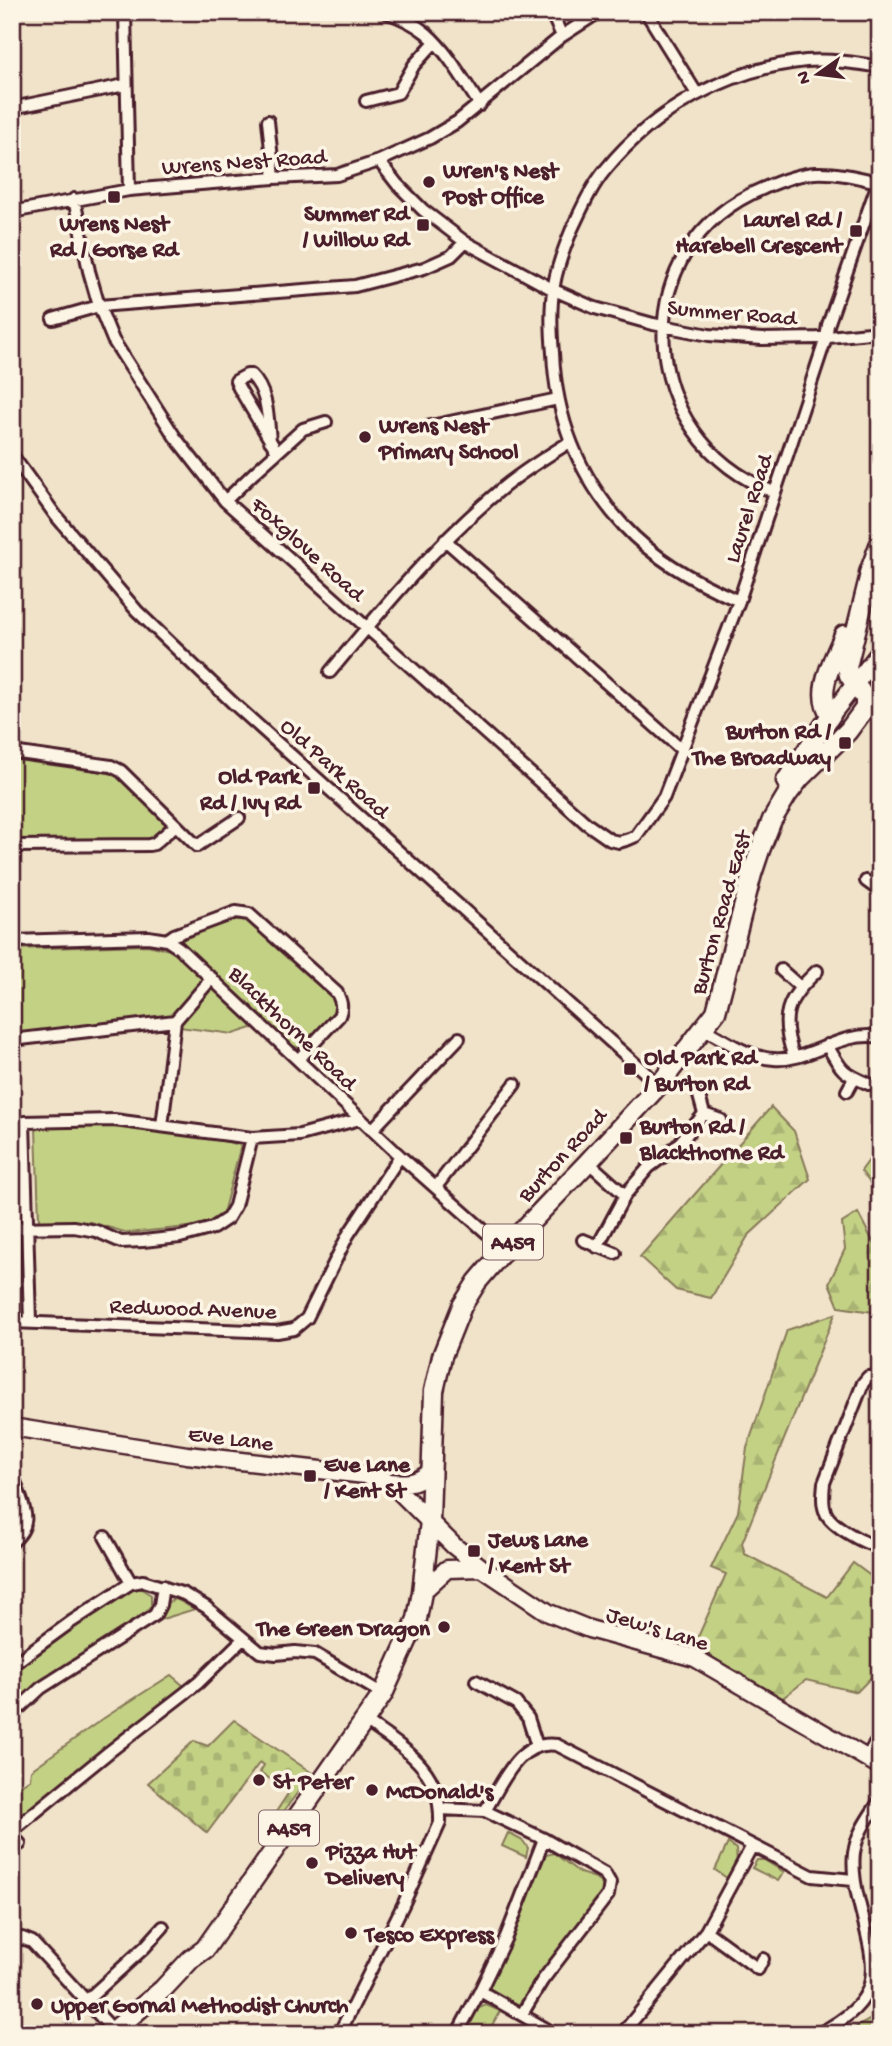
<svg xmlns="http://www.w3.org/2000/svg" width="892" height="2046" font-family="'Gochi Hand',sans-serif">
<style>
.grass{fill:#c3d185;stroke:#867858;stroke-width:2}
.forest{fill:url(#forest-firs);stroke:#867858;stroke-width:2}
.cemetery{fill:url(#cemetery-stones);stroke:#867858;stroke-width:2}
.park{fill:url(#park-tufts);stroke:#867858;stroke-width:2}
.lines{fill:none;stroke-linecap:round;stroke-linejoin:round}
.street-casing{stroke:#4a1f2b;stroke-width:16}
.secondary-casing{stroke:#4a1f2b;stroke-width:21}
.primary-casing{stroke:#4a1f2b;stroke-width:23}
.street{stroke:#fcf5e5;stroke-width:10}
.secondary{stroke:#fcf5e5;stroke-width:16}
.primary{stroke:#fcf5e5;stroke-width:18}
.poi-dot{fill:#4a1f2b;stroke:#fcf5e5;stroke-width:2.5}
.labels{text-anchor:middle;stroke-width:7;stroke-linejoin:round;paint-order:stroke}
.shield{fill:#fcf5e5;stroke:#7f5f63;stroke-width:2}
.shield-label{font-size:21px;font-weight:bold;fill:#4a1f2b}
.street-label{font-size:23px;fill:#4a1f2b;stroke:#fcf5e5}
.poi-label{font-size:23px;font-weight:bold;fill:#4a1f2b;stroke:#fcf5e5;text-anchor:start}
</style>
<defs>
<pattern id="forest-firs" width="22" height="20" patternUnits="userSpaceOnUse" patternTransform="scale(1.75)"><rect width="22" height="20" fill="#c3d185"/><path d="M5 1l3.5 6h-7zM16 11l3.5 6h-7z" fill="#a9b373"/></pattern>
<pattern id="cemetery-stones" width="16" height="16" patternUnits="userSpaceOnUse" patternTransform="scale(1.75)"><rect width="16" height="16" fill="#c3d185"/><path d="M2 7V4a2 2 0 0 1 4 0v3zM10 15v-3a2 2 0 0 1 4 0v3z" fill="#a9b373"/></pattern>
<pattern id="park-tufts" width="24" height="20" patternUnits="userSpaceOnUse" patternTransform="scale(1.75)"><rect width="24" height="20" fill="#c3d185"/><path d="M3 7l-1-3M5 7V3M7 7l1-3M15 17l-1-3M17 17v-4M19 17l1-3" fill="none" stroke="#a9b373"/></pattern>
</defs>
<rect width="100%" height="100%" fill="#f0e3c9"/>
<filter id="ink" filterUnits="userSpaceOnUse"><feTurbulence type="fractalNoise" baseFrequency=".0143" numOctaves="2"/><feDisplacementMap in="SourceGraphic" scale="14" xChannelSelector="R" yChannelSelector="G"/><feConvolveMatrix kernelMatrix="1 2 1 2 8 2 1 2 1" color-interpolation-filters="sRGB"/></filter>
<g filter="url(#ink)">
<path class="grass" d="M12 757 115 774 166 824 154 839 12 840Z
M231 919 249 921 334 998 336 1005 335 1013 303 1048 291 1046 181 942 190 933Z
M147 945 175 951 205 980 173 1016 12 1035V949Z
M214 989 255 1027 233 1034 179 1027 204 992Z
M118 1126 201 1136 241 1145 222 1217 198 1226 128 1233 90 1222 39 1221 36 1128Z
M137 1586 151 1595V1606L144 1616 90 1649 38 1685 12 1705V1671L129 1588Z
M176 1599 195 1609 159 1620 168 1602Z
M171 1675 185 1687 24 1816 12 1815V1791L30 1779 31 1770 101 1720Z
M508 1833 523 1841 528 1848 526 1857 502 1846Z
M728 1843 736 1849 737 1862 727 1878 715 1870Z
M554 1853 580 1873 596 1878 603 1886 602 1895 591 1906 519 2005 490 1990 489 1984 546 1855Z
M757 1860H764L784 1872 778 1881 752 1868Z
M486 2005 500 2011 487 2034H479L467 2027 477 2009Z"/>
<path class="forest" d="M771 1107 794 1131 810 1179 748 1236 711 1298 676 1290 640 1257Z
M880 1145V1196L861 1171Z
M858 1213 880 1255V1313L839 1307 829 1283 845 1249 842 1223Z
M835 1314 742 1543 745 1554 827 1597 853 1563 872 1577 880 1576V1668L857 1692 806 1680 780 1700 694 1646 726 1574 711 1568 738 1512 747 1448 787 1330Z"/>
<path class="cemetery" d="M234 1720 312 1773 281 1815 276 1812 289 1792 260 1772 264 1765 260 1762 207 1833 148 1783 194 1741 208 1746Z"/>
<path class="park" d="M880 2014V2034H844Z"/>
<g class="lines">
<g class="street-casing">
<path id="street" d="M125 12 129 190
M386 12C400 17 414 23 426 33 448 52 464 81 480 105
M551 12 562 36
M646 12 697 94
M366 101 398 93 414 65 434 43
M12 108 125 85
M268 121 274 178
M379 161 397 184 423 210 465 242 554 290 595 308 653 324 709 335 762 339 818 338 880 332
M74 199 89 271 99 306 113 340 175 437 225 501 587 824 610 840 619 842 629 839 636 836 664 797 739 601 826 338 828 325 880 177
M12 212 129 190 274 178 337 175 379 161 430 138 457 122 562 36 599 12
M53 319 99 306 355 286 424 268 451 256 465 242
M417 429 558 399
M270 441C268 419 268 391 251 375H247L236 381 239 388 277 452
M12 455 56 516 137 611 233 703 659 1085
M774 492C635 440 622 246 764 188 780 181 798 174 815 173 837 172 857 177 878 182
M225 501 254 473 303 429 326 422
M445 540 683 751
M739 601C697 583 655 560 624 526 579 477 556 420 553 353 551 331 550 307 554 285 557 266 565 246 572 229 582 208 591 187 606 169 655 109 728 69 806 61 830 59 856 63 880 67
M330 672C383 608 436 544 499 491 521 472 546 457 570 442
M12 752 111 766 121 771 176 825 154 844 149 845 12 846
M176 825 197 846 239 818
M866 881 880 891
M167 940 174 935 236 912 249 914 337 993C341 1001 343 1007 339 1016L298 1060
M12 941 148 937 167 940 179 948 400 1156 505 1249
M781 970 800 987
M704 1029C725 1040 749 1058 774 1059 811 1062 839 1030 880 1037
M12 1040 175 1021
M827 1045C841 1070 842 1073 869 1084
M794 1057C779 1016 786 1000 817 971
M847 1091 854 1078
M699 1096 704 1114 721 1120
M162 1126 175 1021 212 978
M372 1130 459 1038
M588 1162 625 1195
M436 1187 515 1084
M12 1228 74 1227 96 1231 121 1242 143 1241 180 1237 213 1228 228 1218 235 1206 252 1138
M583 1240 615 1253
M597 1247 625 1195 649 1167 677 1146 704 1114
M30 1321 24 1122 114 1120 252 1138 300 1135 360 1119
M12 1322 277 1332 294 1329 307 1318 348 1235 400 1156
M880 1376 868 1377 863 1383 824 1483C823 1493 822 1503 825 1511 829 1525 866 1545 880 1547
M12 1480 16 1484C23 1507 35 1523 12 1542
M105 1537 131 1583 143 1581 184 1594 206 1607 260 1652 276 1654 295 1652 315 1654 383 1694
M12 1665 71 1622 131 1583
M476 1681 516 1703 528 1718 537 1746
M12 1715 41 1688 155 1615 160 1605 163 1586
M865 1759 880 1737
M440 1809 485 1811 544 1839 605 1874 610 1883 608 1895 542 1981 522 2014
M485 1811C502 1784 518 1739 557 1745L812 1876 853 1880
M12 1831 109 1752 198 1683 243 1639
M12 1836 20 1844
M706 1931 758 1969 763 1959
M12 1942 22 1938 32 1942 113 2030
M480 1991 555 2034
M87 2000 145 1947 163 1927
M339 2034 403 1905 440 1823C442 1768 404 1749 364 1720
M457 2034 480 1991 506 1937 544 1839
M622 2034 706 1931 752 1846
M818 2034C889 1997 875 1968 859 1902 855 1886 852 1870 854 1853 857 1832 869 1817 880 1800"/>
</g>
<g class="secondary-casing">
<path id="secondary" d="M865 708 880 687
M831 715 880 652
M12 1427 187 1455 365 1475 390 1482 454 1546 482 1568 549 1613 589 1629 695 1658 880 1766
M390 1482C410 1483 417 1484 432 1470
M422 1592 447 1569 482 1568"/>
</g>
<g class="primary-casing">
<path id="primary" d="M869 573 880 543
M831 715C813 692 835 658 844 635
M786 781 831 715
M110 2034 163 1989 191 1959 205 1949 383 1694 417 1619 422 1592 430 1521 434 1391 442 1356 462 1306 477 1282 505 1249 588 1162 659 1085 716 1012 752 874 760 850 772 820 787 795 800 778 848 731 865 708V698L849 675 847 667 873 562"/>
</g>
<use href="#street" class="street"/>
<use href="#secondary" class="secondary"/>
<use href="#primary" class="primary"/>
</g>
</g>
<g class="poi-dot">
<circle cx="429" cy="182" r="7"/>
<rect x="107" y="190" width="14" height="14" rx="3.5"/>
<rect x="416" y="218" width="14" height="14" rx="3.5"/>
<rect x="849" y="224" width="14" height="14" rx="3.5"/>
<circle cx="365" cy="437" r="7"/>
<rect x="838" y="736" width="14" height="14" rx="3.5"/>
<rect x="307" y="781" width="14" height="14" rx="3.5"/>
<rect x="623" y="1062" width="14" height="14" rx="3.5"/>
<rect x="619" y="1131" width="14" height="14" rx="3.5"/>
<rect x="303" y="1469" width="14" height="14" rx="3.5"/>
<rect x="467" y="1544" width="14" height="14" rx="3.5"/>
<circle cx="444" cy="1627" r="7"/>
<circle cx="259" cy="1780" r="7"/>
<circle cx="372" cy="1790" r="7"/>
<circle cx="312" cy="1863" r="7"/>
<circle cx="351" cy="1933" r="7"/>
<circle cx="37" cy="2004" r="7"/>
</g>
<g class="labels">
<g class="shield">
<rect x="483" y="1224.5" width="60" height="35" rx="5"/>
<rect x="259" y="1810.5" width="60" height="35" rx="5"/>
</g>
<g class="shield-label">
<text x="513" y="1249">A459</text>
<text x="289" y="1835">A459</text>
</g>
<g class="street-label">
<text transform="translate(244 160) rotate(-4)" y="8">Wrens Nest Road</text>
<text transform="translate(732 311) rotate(5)" y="8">Summer Road</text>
<text transform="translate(747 508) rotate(-72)" y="8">Laurel Road</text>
<text transform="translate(309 548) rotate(42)" y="8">Foxglove Road</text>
<text transform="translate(336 767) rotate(42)" y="8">Old Park Road</text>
<text transform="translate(719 912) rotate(-74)" y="8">Burton Road East</text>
<text transform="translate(294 1027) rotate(44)" y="8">Blackthorne Road</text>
<text transform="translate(561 1154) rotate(-47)" y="8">Burton Road</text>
<text transform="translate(193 1307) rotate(2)" y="8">Redwood Avenue</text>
<text transform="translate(231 1437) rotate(7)" y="8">Eve Lane</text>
<text transform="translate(658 1627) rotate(17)" y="8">Jew's Lane</text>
</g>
<g class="poi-label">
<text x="443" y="177">Wren's Nest<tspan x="443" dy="26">Post Office</tspan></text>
<text x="409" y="220" text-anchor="end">Summer Rd<tspan x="409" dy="26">/ Willow Rd</tspan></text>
<text x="842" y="226" text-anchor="end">Laurel Rd /<tspan x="842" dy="26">Harebell Crescent</tspan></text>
<text x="114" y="230" text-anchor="middle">Wrens Nest<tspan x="114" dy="26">Rd / Gorse Rd</tspan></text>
<text x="379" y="432">Wrens Nest<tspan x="379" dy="26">Primary School</tspan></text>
<text x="831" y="738" text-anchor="end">Burton Rd /<tspan x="831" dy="26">The Broadway</tspan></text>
<text x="300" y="783" text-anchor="end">Old Park<tspan x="300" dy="26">Rd / Ivy Rd</tspan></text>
<text x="644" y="1064">Old Park Rd<tspan x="644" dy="26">/ Burton Rd</tspan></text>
<text x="640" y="1133">Burton Rd /<tspan x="640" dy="26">Blackthorne Rd</tspan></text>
<text x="324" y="1471">Eve Lane<tspan x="324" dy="26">/ Kent St</tspan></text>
<text x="488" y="1546">Jews Lane<tspan x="488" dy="26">/ Kent St</tspan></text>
<text x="430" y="1635" text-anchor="end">The Green Dragon</text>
<text x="273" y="1788">St Peter</text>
<text x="386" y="1798">McDonald's</text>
<text x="326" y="1858">Pizza Hut<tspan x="326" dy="26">Delivery</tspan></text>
<text x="365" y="1941">Tesco Express</text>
<text x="51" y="2012">Upper Gornal Methodist Church</text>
</g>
</g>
<rect width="892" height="2046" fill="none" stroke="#fcf5e5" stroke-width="42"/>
<rect x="21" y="21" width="850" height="2004" fill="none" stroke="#4a1f2b" stroke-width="2.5" filter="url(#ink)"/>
<g transform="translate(818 74) rotate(256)" stroke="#fcf5e5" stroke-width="5" paint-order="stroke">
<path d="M0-5L12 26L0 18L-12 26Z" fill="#4a1f2b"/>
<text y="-10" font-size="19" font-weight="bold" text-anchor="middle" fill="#4a1f2b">N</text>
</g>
</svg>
